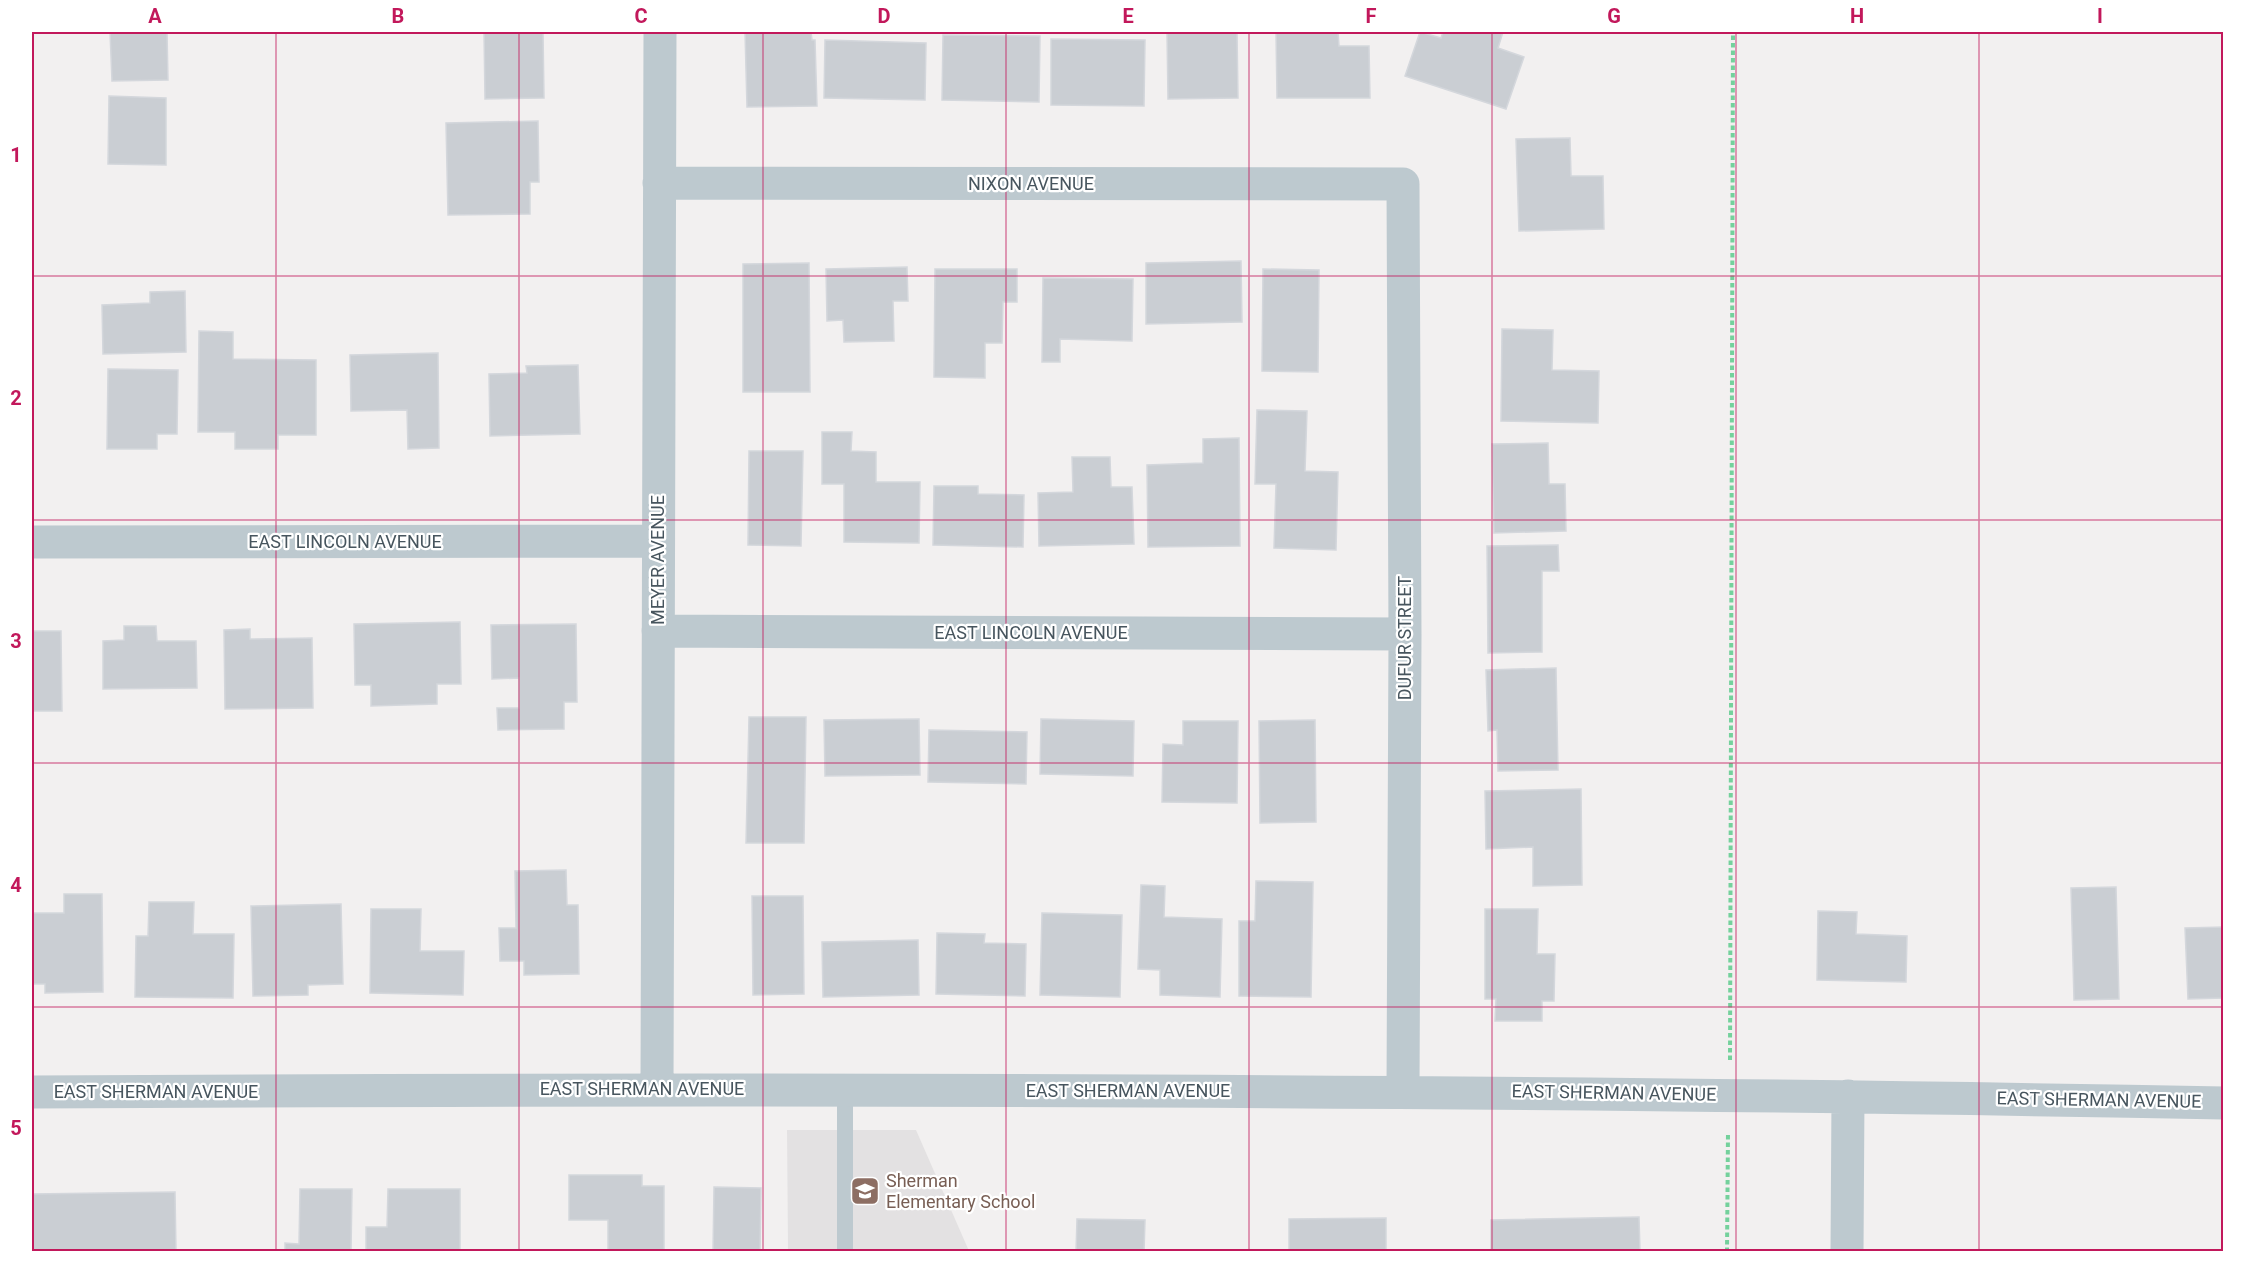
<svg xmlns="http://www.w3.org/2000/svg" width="2255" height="1283" font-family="Roboto,sans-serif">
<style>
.education{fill:#e3e1e2}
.building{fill:#caced3;stroke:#d4d7dc;stroke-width:1.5}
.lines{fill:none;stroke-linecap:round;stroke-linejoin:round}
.path{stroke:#74d19c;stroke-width:4;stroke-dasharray:4.5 3;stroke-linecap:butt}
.service{stroke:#bdc9cf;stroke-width:16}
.minor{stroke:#bdc9cf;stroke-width:33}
.grid{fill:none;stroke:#c2185b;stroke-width:1.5;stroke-opacity:0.55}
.labels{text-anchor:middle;stroke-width:4.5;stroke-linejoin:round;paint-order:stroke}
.street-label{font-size:18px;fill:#47555e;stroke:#fff}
.education-label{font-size:18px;fill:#785e54;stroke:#fff;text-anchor:start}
.neatline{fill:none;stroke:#c2185b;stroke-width:2}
.grid-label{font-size:20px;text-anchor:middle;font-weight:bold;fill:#c2185b}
</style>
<rect width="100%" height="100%" fill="#f2f0f0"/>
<path class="education" d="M787 1130H916L969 1251H788Z"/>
<path class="building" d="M110 32H167L168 80 112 81Z
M484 32H543L544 98 485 99Z
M745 32H811L812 40H815L817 106 747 107Z
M1167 32H1237L1238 98 1168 99Z
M1276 32H1338L1339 46H1369L1370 98H1277Z
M1420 32 1441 38 1443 32H1503L1498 48 1524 57 1506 109 1405 76Z
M943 35 1040 36 1039 102 942 100Z
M1051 39 1145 40 1144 106 1051 105Z
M825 40 926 43 925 100 824 98Z
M109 96 166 98V165L108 164Z
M538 121 539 182H530V214L448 215 446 123Z
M1570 138 1571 176H1603L1604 229 1519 231 1516 139Z
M1241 261 1242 322 1146 324V263Z
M809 263 810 392H743V264Z
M907 267 908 301H893L894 341 844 342 843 320 827 321 826 269Z
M935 269H1017V302H1003L1002 343H985V378L934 377Z
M1263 269 1319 270 1318 372 1262 371Z
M1043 278 1133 279 1132 341 1060 339V362H1042Z
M185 291 186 352 103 354 102 305 150 303V292Z
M1502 329 1553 330 1552 370 1599 371 1598 423 1501 421Z
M199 331 233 332V359L316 360V435H278V449H235V432H198Z
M438 353 439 448 408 449 407 410 351 411 350 355Z
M578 365 580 434 490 436 489 374 527 373 526 366Z
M108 369 178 370 177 434H157V449H107Z
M1257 410 1307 411 1305 471 1338 472 1336 550 1274 548 1276 484H1255Z
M822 432H852L851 451 876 452V482H920L919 543 844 542V484H822Z
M1239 438 1240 546 1148 547 1147 465 1203 463V439Z
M1548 443 1549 484H1565L1566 531 1494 533 1492 444Z
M749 451H803L801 546 748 545Z
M1072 457H1110L1111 487H1132L1134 544 1039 546 1038 493 1073 492Z
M934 486H978V494L1024 495 1023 547 933 545Z
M1558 545 1559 571H1542V652L1488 653 1487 546Z
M460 622 461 684H437V704L371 706V685H355L354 624Z
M576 624 577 702H564V729L498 730 497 708H519V678L492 679 491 625Z
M124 626H156L157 641H196L197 688 103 689V641L124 640Z
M250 629V639L312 638 313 708 225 709 224 630Z
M32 631H61L62 711H32Z
M1556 668 1558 770 1498 771 1497 730 1488 731 1486 670Z
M749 717H806L804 843H746Z
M919 719 920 775 825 776 824 720Z
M1041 719 1134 721 1133 776 1040 774Z
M1315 720 1316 822 1260 823 1259 721Z
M1183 721H1238L1237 803 1162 802 1163 744 1183 745Z
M929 730 1027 732 1026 784 928 782Z
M1581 789 1582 885 1533 886V847L1486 849 1485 791Z
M566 870 567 905H578L579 974 524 975V961H500L499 928H516L515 871Z
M1256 881 1313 882 1311 997 1239 996V921H1255Z
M1141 885 1165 886 1164 917 1222 919 1220 997 1160 995V970L1138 969Z
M2116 887 2119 999 2074 1000 2071 888Z
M64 894H102L103 992 45 993V984H32V913H64Z
M752 896H803L804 994 753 995Z
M149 902H194L193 934H234L233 998 135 997 136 936H148Z
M341 904 343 984 308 985V995L253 996 251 906Z
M371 909H421L420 951H464L463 995 370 993Z
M1485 909H1538L1537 954H1555L1554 1001H1542V1021H1495L1496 999H1485Z
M1818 911 1857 912 1856 934 1907 936 1906 982 1817 980Z
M1042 913 1122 915 1120 997 1040 995Z
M2224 927V998L2188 999 2185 928Z
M937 933 985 934 984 943 1026 944 1025 996 936 994Z
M918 940 919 995 823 997 822 942Z
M569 1175H642V1186H664V1252H608V1220H569Z
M714 1187 761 1188 760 1252H713Z
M300 1189H352L351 1252H285V1243L299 1244Z
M388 1189H460V1252H366V1227H387Z
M175 1192 176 1252H32V1194Z
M1639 1217 1640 1252H1491V1220Z
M1386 1218V1252H1289V1219Z
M1077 1219 1145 1220 1144 1252H1076Z"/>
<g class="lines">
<path class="path" d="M1730 1060 1733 32
M1727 1252 1728 1133"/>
<path class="service" d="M845 1090V1252"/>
<path class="minor" d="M659 183 1403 184 1405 634 1403 1091
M32 542 658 541
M658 631 1405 634
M657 1089 660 32
M32 1092C762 1088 1493 1089 2224 1103
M1847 1252 1848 1096"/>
</g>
<path class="grid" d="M276 32V1252M519 32V1252M763 32V1252M1006 32V1252M1249 32V1252M1492 32V1252M1736 32V1252M1979 32V1252M32 276H2224M32 520H2224M32 763H2224M32 1007H2224"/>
<defs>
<g id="school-square" transform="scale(1.5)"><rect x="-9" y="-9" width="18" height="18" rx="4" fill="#8d6e63" stroke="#fff"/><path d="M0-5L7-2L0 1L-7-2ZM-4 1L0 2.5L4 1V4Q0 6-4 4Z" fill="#fff"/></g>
</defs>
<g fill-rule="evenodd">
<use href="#school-square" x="865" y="1191"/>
</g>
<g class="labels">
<g class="street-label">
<text x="1031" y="190">NIXON AVENUE</text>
<text x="345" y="548">EAST LINCOLN AVENUE</text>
<text transform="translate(658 560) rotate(-90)" y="6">MEYER AVENUE</text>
<text x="1031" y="639">EAST LINCOLN AVENUE</text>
<text transform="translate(1405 638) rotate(-90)" y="6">DUFUR STREET</text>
<text x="642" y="1095">EAST SHERMAN AVENUE</text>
<text x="1128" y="1097">EAST SHERMAN AVENUE</text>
<text x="156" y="1098">EAST SHERMAN AVENUE</text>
<text transform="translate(1614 1093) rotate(1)" y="6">EAST SHERMAN AVENUE</text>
<text transform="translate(2099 1100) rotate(1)" y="6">EAST SHERMAN AVENUE</text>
</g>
<g class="education-label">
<text x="886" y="1187">Sherman<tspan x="886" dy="21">Elementary School</tspan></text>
</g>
</g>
<rect width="2255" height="1283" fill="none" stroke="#ffffff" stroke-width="66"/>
<rect x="33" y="33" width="2189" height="1217" class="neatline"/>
<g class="grid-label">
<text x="155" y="23">A</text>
<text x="398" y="23">B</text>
<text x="641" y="23">C</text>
<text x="884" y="23">D</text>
<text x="1128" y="23">E</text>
<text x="1371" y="23">F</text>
<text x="1614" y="23">G</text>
<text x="1857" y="23">H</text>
<text x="2100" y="23">I</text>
<text x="16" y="162">1</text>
<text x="16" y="405">2</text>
<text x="16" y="648">3</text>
<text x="16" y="892">4</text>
<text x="16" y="1135">5</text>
</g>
</svg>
